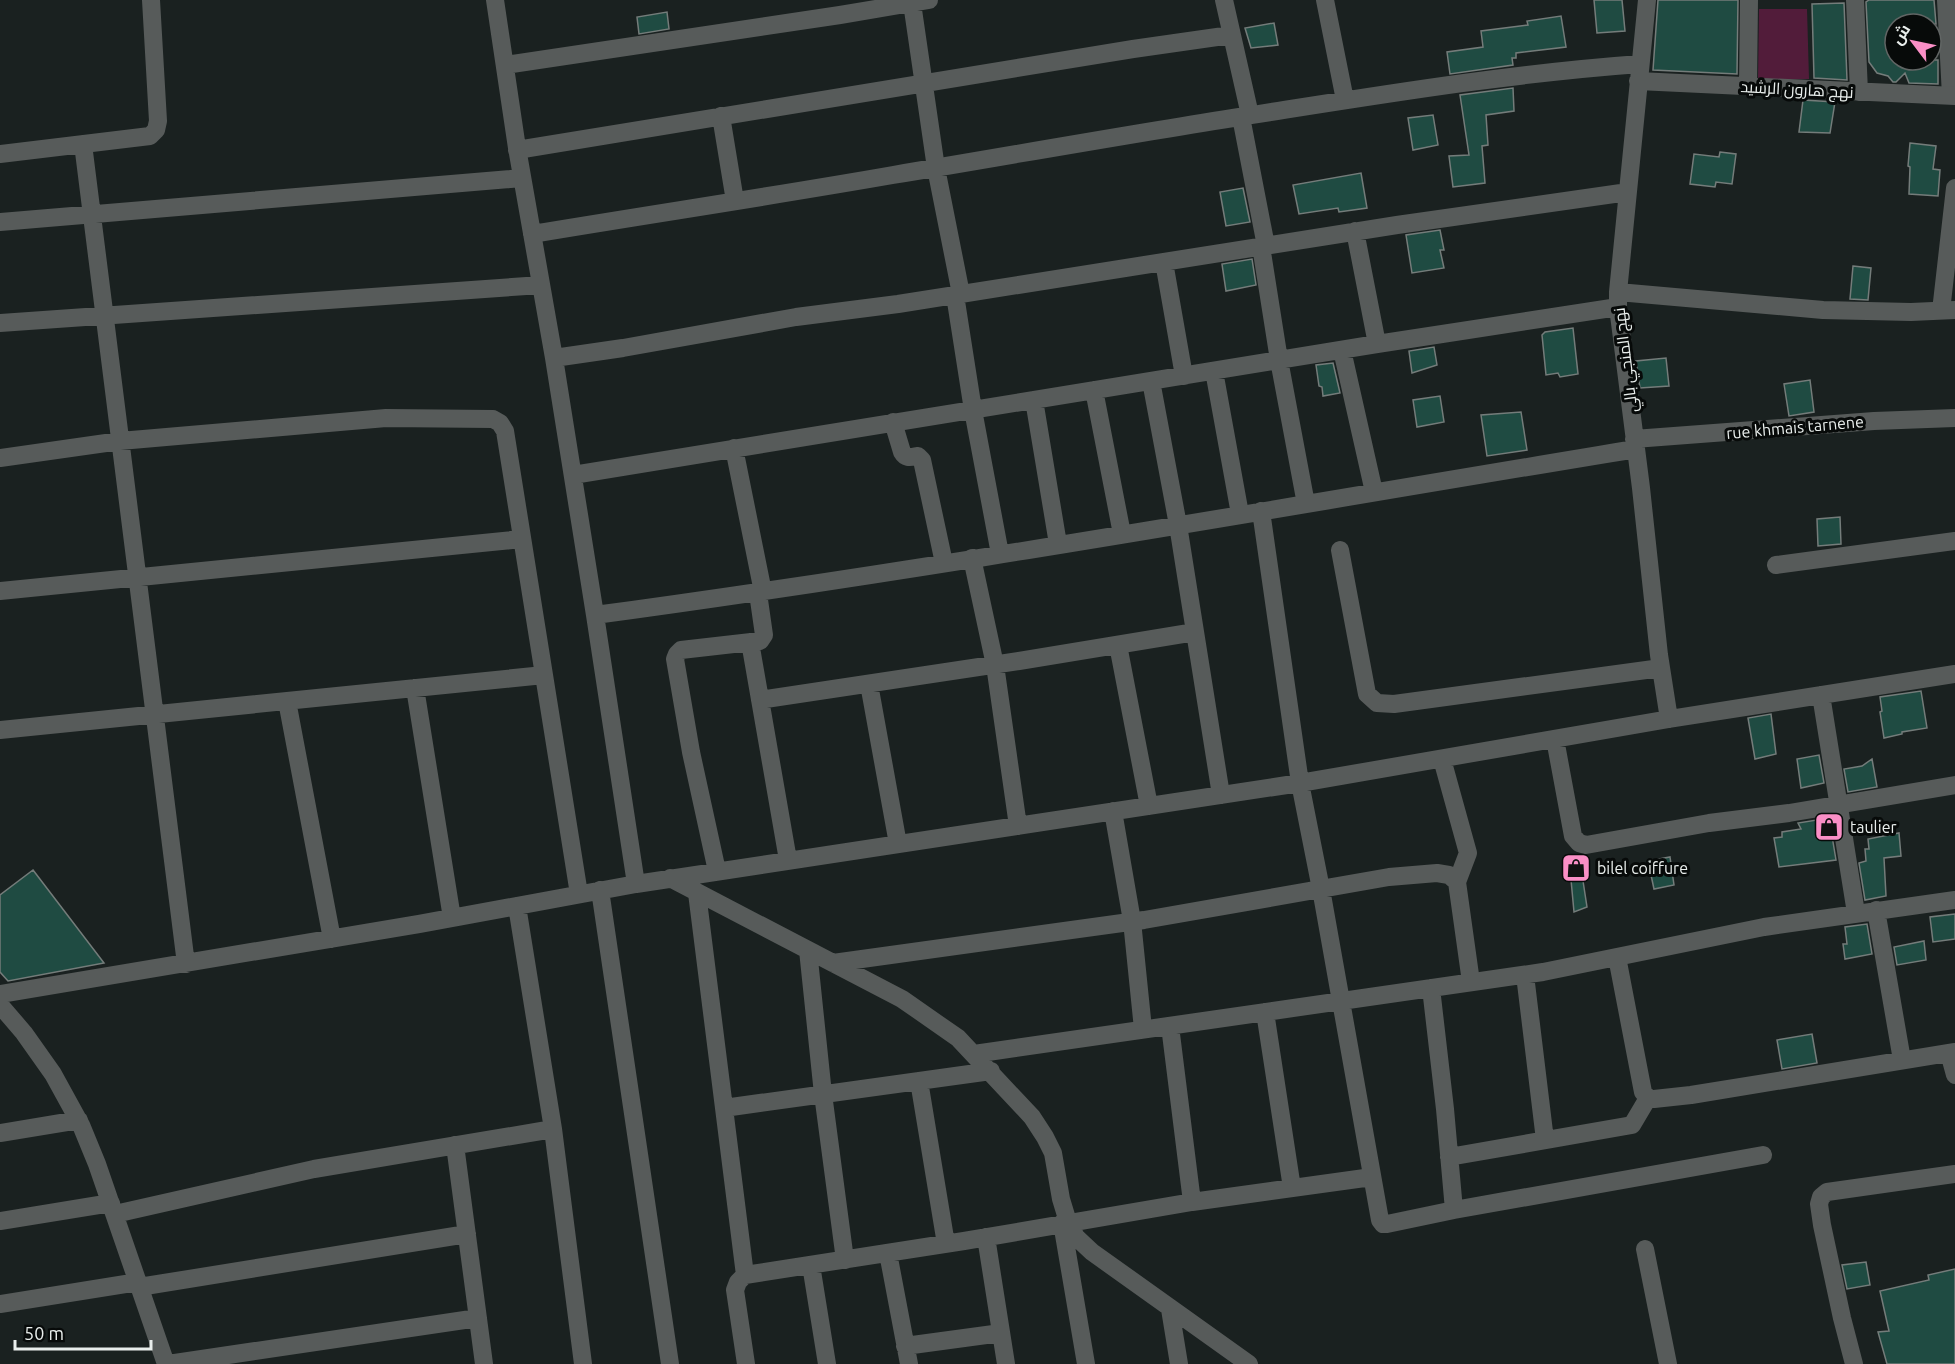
<svg xmlns="http://www.w3.org/2000/svg" width="1955" height="1364" font-family="Ubuntu,Cairo,sans-serif">
<style>
.green{fill:#521c3a}
.building{fill:#1f4b42;stroke:#747c7a;stroke-width:1.5}
.lines{fill:none;stroke-linecap:round;stroke-linejoin:round}
.minor{stroke:#575b5a;stroke-width:18}
.labels{text-anchor:middle;stroke-width:6;stroke-linejoin:round;paint-order:stroke}
.street-label{font-size:16px;fill:#e9eeec;stroke:#070a09}
.poi-label{font-size:16px;fill:#e9eeec;stroke:#070a09;text-anchor:start}
</style>
<rect width="100%" height="100%" fill="#1a2120"/>
<path class="green" d="M1759 9H1807L1809 79 1758 80Z"/>
<path class="building" d="M1594 0H1622L1625 31 1597 33Z
M1658 0H1738L1737 74 1653 70Z
M1869 0H1934L1936 24H1895V60H1938V84L1909 83 1905 73 1896 82H1893L1888 76 1877 73 1869 62 1866 2Z
M1844 3 1847 80 1814 78 1812 4Z
M667 12 669 29 639 34 637 17Z
M1561 16 1566 47 1516 53V58H1512L1513 65 1450 74 1447 52 1483 47 1481 31 1528 25 1527 21Z
M1274 23 1278 45 1251 48 1245 28Z
M1513 88 1514 111 1486 115 1488 145 1482 146 1485 183 1453 187 1449 156 1469 155 1460 95Z
M1803 100 1835 102 1830 133 1799 132Z
M1433 115 1438 145 1413 150 1408 118Z
M1910 143 1936 146 1933 169 1940 170 1938 196 1909 194 1910 167 1908 166Z
M1720 152 1736 154 1732 184 1716 182 1715 187 1690 184 1694 154 1719 157Z
M1361 173 1367 208 1339 212 1338 208 1299 214 1293 185Z
M1243 188 1250 222 1226 226 1220 192Z
M1440 230 1444 250H1440L1444 268 1412 273 1406 235Z
M1252 259 1256 285 1226 291 1222 264Z
M1853 266 1871 268 1868 300 1850 299Z
M1573 328 1578 374 1560 377 1558 373 1546 375 1542 335 1545 332Z
M1434 347 1437 365 1412 373 1409 351Z
M1666 358 1669 386 1640 388 1636 361Z
M1333 363 1340 393 1323 396 1322 387 1319 386 1316 365Z
M1810 380 1814 412 1789 416 1784 384Z
M1440 396 1444 422 1417 427 1413 400Z
M1521 412 1527 450 1487 456 1481 415Z
M1840 517 1841 544 1818 546 1817 519Z
M1921 691 1927 728 1902 732V734L1884 738 1880 712 1882 711 1880 697Z
M1771 714 1776 754 1755 759 1748 718Z
M1819 755 1824 783 1801 788 1797 759Z
M1872 759 1877 787 1848 792 1844 769 1862 766Z
M1829 818 1836 860 1779 867 1774 838 1782 837V832L1801 829 1798 823Z
M1899 833 1901 856 1884 858 1886 896 1865 900 1859 863 1866 861 1865 849H1869L1868 839Z
M1670 857 1674 885 1654 889 1648 861Z
M1581 868 1587 907 1574 912 1570 869Z
M33 870 104 963 8 981 0 972V895Z
M1955 914V939L1933 942 1930 917Z
M1867 924 1872 954 1845 959 1843 944H1847L1845 927Z
M1924 941 1926 960 1897 965 1894 947Z
M1812 1034 1817 1063 1782 1069 1777 1040Z
M1866 1262 1870 1285 1847 1289 1842 1265Z
M1955 1269V1364H1887L1878 1332 1889 1331 1880 1291 1929 1280 1928 1275Z"/>
<g class="lines">
<path class="minor" d="M495 0 517 148 554 358 595 615 636 884
M1224 0 1250 115
M1325 0 1345 100
M1647 0 1618 292V307L1641 488 1659 655 1669 719
M1855 0 1859 92
M1946 0 1951 96
M912 3 936 168 961 294
M505 65 840 15 929 0
M1638 81 1955 96
M1748 86 1749 0
M721 116 735 201
M1241 117 1266 246
M83 144 186 964
M517 150 1133 49 1231 35
M0 154 150 136 156 130 158 121 151 0
M0 222 522 178
M1355 231 1377 344
M532 234C652 214 773 196 893 175 1007 156 1119 136 1233 118 1368 97 1503 74 1640 64
M1261 246 1279 360 1306 504
M1164 262 1184 376
M1618 292 1823 310 1911 312 1955 310
M955 295 973 410 1000 554
M1941 311 1955 188
M0 323 541 285
M1342 350 1374 492
M554 358 623 348 796 317 898 304 1397 225 1628 192
M1214 371 1240 514
M1151 381 1178 525 1221 795
M1094 390 1122 534
M1034 400 1058 544
M893 422 902 452C906 459 911 457 918 456L922 460 944 563
M1634 439 1874 421 1955 418
M734 448 763 592
M0 458 120 441 386 418 493 419 500 423 505 431 579 894
M573 475 1377 344 1618 307
M1261 511 1300 783 1321 889 1380 1220 1383 1224H1387L1454 1210 1763 1155
M1340 550 1367 694 1377 703 1394 704 1661 668
M972 558 995 665 1018 826
M1776 565 1955 541
M0 591 522 539
M595 615C943 568 1289 506 1636 449
M750 642 788 860
M1118 645 1149 806
M869 684 898 844
M415 688 452 918
M1821 695 1856 913
M760 700 1019 661 1195 632
M287 701 332 939
M0 730 544 675
M1555 739 1573 836 1579 843 1586 845 1709 823 1789 813 1955 785
M1442 759 1468 853 1457 882
M1113 811 1132 921 1143 1029
M717 871 691 752 675 659 677 654 681 650 760 641 764 635 758 593
M670 878 902 999 958 1038 1032 1117 1045 1137 1053 1153 1061 1199 1068 1222 1076 1237 1092 1252 1249 1364
M600 890 670 1364
M697 893 745 1275
M517 906 553 1129 583 1364
M1876 910 1902 1060
M808 950 823 1094 845 1260
M1617 957 1643 1092 1648 1098 1654 1099 1691 1095 1955 1052
M833 963 1144 920 1389 877 1437 873 1449 875 1457 882 1471 982
M1525 975 1545 1140
M1431 988 1445 1109 1454 1210
M0 994 419 924 636 884 1300 783 1669 719 1955 674
M0 1005 24 1033 53 1074 81 1125 97 1164 166 1364
M1265 1012 1292 1188
M1170 1026 1192 1202
M1949 1053 1955 1075
M974 1054 1543 972 1764 927 1955 900
M919 1081 946 1244
M724 1108 991 1071
M0 1133 79 1120
M455 1145 484 1364
M1449 1157 1632 1125 1648 1098
M115 1214 314 1169 553 1129
M0 1221 111 1203
M1062 1223 1086 1364
M986 1237 1006 1364
M1645 1249 1668 1364
M888 1253 909 1364
M811 1265 827 1364
M139 1287 467 1234
M0 1304 138 1282
M1170 1309 1179 1364
M905 1346 1001 1333
M168 1364 478 1318
M746 1364 735 1290 738 1282 745 1275 964 1241 1192 1202 1372 1177
M1854 1364 1842 1318 1822 1225 1819 1204 1821 1197 1827 1192 1955 1174"/>
</g>
<defs>
<g id="shop-square" transform="scale(1.5)"><rect x="-9" y="-9" width="18" height="18" rx="4" fill="#fa8fc6" stroke="#070a09"/><path d="M-5-2.5h2.3a2.7 3.5 0 0 1 5.4 0H5L5.5 6h-11ZM-1.5-2.5h3a1.5 2.3 0 0 0-3 0Z" fill="#111"/></g>
</defs>
<g fill-rule="evenodd">
<use href="#shop-square" x="1829" y="827"/>
<use href="#shop-square" x="1576" y="868"/>
</g>
<g class="labels">
<g class="street-label">
<text transform="translate(1797 89) rotate(3)" y="6">نهج هارون الرشيد</text>
<text transform="translate(1625 360) rotate(-97)" y="6">نهج المنجي بالي</text>
<text transform="translate(1795 427) rotate(-5)" y="6">rue khmais tarnene</text>
</g>
<g class="poi-label">
<text x="1850" y="833">taulier</text>
<text x="1597" y="874">bilel coiffure</text>
</g>
</g>
<g transform="translate(1913 42) rotate(302)"><circle r="28" fill="#070a09" stroke="#616564" stroke-width="1.5"/>
<path d="M0-4.5L10 22L0 15L-10 22Z" fill="#fa8fc6"/>
<text y="-9" font-size="16" font-weight="bold" text-anchor="middle" fill="#e9eeec">ش</text>
</g>
<path d="M15 1340v9h136v-9" fill="none" stroke="#e9eeec" stroke-width="3"/>
<text x="24" y="1340" font-size="18" fill="#e9eeec" stroke="#070a09" stroke-width="4.5" paint-order="stroke">50 m</text>
</svg>
